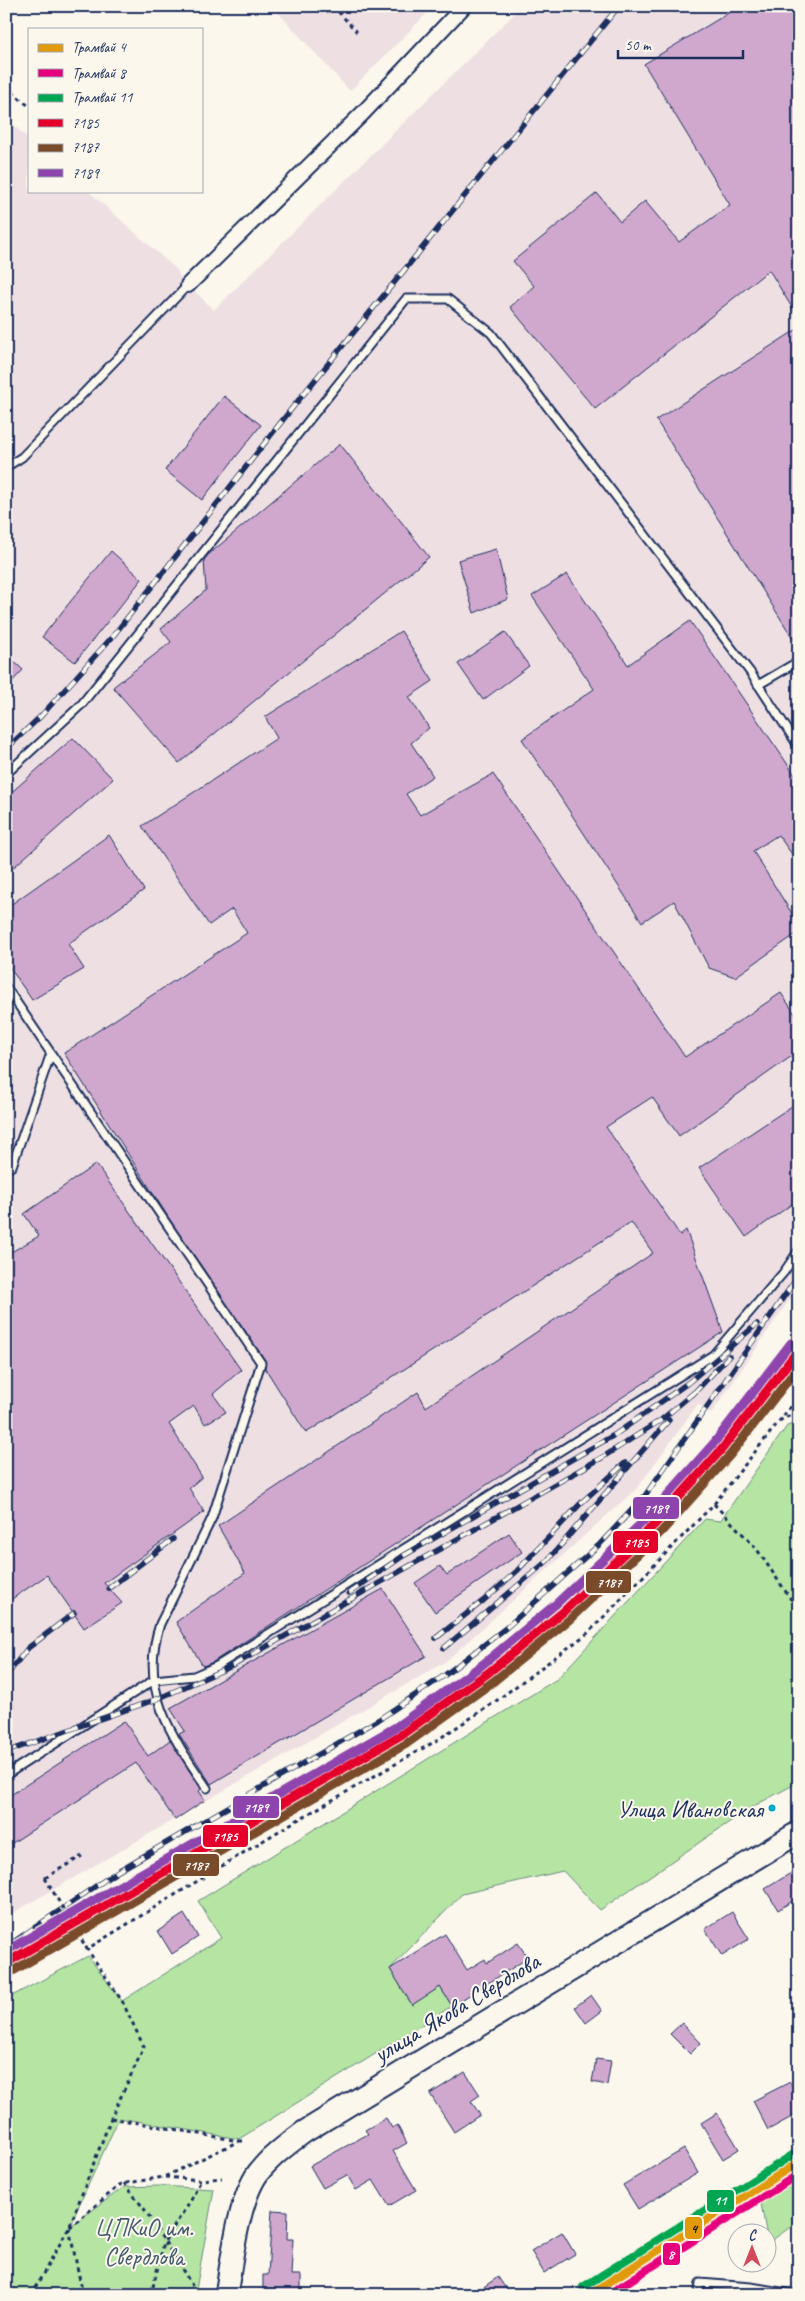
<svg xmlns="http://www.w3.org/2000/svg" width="805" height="2301" font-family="Caveat,sans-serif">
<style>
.built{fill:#eedfe3}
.green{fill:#b5e4a3;stroke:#688a80}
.building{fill:#d0a8ce;stroke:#1b2f5e}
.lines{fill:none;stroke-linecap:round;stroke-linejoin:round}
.service-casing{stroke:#1b2f5e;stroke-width:11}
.minor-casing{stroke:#1b2f5e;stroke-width:18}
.primary-casing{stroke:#1b2f5e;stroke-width:25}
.path{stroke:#1b2f5e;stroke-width:3;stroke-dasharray:4 4;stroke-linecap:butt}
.service{stroke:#fbf7ec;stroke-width:7}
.minor{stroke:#fbf7ec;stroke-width:14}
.primary{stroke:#fbf7ec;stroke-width:21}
.rail-casing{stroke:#1b2f5e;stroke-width:5.5}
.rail{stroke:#fbf7ec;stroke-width:4;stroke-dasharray:11;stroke-linecap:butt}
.path-bridge{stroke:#1b2f5e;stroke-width:3;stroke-dasharray:4 4;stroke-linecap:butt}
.rail-1-casing{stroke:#fbf7ec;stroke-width:12}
.rail-2-casing{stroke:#fbf7ec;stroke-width:12}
.rail-3-casing{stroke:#fbf7ec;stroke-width:12}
.rail-1{stroke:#e4002b;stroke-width:9}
.rail-2{stroke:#7a4b2a;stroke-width:9}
.rail-3{stroke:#8e44ad;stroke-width:9}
.tram-1-casing{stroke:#fbf7ec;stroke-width:11}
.tram-2-casing{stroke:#fbf7ec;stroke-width:11}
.tram-3-casing{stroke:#fbf7ec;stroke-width:11}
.tram-1{stroke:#e19a09;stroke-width:8}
.tram-2{stroke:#e5007d;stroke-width:8}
.tram-3{stroke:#00a651;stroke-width:8}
.bus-dot{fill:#00a9ce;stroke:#fbf7ec;stroke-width:2}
.labels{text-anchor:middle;stroke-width:4;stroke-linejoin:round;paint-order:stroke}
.bus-label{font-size:24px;fill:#1b2f5e;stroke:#fbf7ec;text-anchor:end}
.street-label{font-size:25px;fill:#1b2f5e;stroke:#fbf7ec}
.park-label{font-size:25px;fill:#425c6f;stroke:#fbf7ec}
.line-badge{stroke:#fbf7ec;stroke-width:2}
.badge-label{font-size:14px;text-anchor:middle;font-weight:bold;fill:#fff}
.pale-badge-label{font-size:14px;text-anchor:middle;font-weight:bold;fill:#111}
</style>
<rect width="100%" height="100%" fill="#fbf7ec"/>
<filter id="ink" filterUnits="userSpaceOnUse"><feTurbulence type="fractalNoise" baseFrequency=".02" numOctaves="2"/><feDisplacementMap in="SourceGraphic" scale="10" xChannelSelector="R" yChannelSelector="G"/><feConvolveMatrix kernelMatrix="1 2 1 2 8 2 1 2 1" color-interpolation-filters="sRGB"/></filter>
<g filter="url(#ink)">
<path class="built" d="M272 6H434L350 91Z
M522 6H799V1286L711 1414 698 1404 637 1488 445 1662 6 1917V119L29 139V191H88L177 270 180 277 214 310Z"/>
<path class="green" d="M799 1422V1472L797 1474 799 1477V1782L750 1808 600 1910 563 1871 462 1894 390 1969 412 2004 440 1987 452 2006 239 2139 119 2118 69 2227 124 2187 158 2186 214 2189 195 2295H6V1999L88 1956 122 2001 221 1938 198 1901 557 1679 705 1519 720 1521 787 1426Z
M799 2178V2221L768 2243 761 2203Z"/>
<path class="building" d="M740 6H799V319L769 270 595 409 510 307 534 286 513 261 597 193 620 222 645 201 679 242 730 205 644 64Z
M799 328V648L656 420Z
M224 396 261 425 202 500 165 470Z
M340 444 429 557 179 763 113 687 171 642 161 629 206 590 204 560 208 555Z
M496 549 508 599 474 613 458 560Z
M111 551 142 579 75 662 42 637Z
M567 574 628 665 690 621 799 781V864L778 835 753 851 799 925V932L735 977 709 968 674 901 642 922 522 739 594 689 532 596Z
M401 631 433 681 409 697 429 728 411 743 433 776 406 794 420 815 493 774 685 1057 781 993 799 1020V1051L679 1136 652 1097 606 1127 680 1235 686 1230 723 1332 213 1662 203 1666 176 1622 245 1573 218 1526 418 1392 426 1407 653 1253 631 1222 306 1433 265 1368V1360L170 1220 64 1053 247 933 232 909 209 925 142 826 277 738 265 717Z
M505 632 529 666 483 700 458 664Z
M6 654 23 670 6 688Z
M73 738 113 779 6 874V797Z
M109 835 144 890 68 944 84 969 32 1000 6 962V908Z
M792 1106 799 1117V1199L746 1237 699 1168Z
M96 1164 241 1370 213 1394 226 1412 205 1424 194 1406 169 1424 202 1477 189 1488 204 1512 104 1583 122 1603 84 1628 47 1575 6 1603V1255L39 1236 24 1214Z
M509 1533 522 1552 435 1612 415 1583 440 1566 447 1575Z
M383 1589 426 1656 211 1784 179 1734 185 1731 170 1708Z
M124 1721 148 1756 170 1740 201 1789 199 1791 205 1800 175 1820 136 1763 6 1847V1798Z
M799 1868V1897L778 1910 765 1889Z
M732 1912 749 1939 722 1956 705 1929Z
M184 1914 198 1937 172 1954 158 1931Z
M445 1934 467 1970 485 1959 487 1963 518 1943 528 1958 452 2006 440 1987 412 2005 390 1969Z
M591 1995 602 2011 586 2023 575 2007Z
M682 2023 701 2043 690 2054 670 2034Z
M596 2059 611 2061 607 2085 592 2082Z
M465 2072 480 2095 471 2101 480 2115 454 2132 430 2094Z
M790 2082 799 2099V2113L768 2130 753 2101Z
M717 2113 739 2149 723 2159 701 2123Z
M386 2118 392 2128 397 2125 407 2143 393 2151 416 2190 389 2206 373 2180 356 2190 347 2175 323 2188 310 2166 368 2134 365 2130Z
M684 2149 698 2173 638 2209 623 2185Z
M272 2210 288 2211 287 2239H293L291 2275H301V2295H263V2275H268Z
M562 2232 575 2254 544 2273 531 2251Z
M498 2277 510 2295H472Z"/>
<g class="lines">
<g class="service-casing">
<path id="service" d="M6 467 22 457 188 285
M758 685 799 661
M6 774 81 705 406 299H448L491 333 750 672 799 747
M6 987 261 1363 212 1518 160 1624C138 1689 172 1737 207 1788
M6 1170 12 1166 51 1053
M6 1775 154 1680 194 1676 217 1666 713 1355 784 1272 799 1250
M698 2295 700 2283 751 2287 799 2295"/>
</g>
<g class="minor-casing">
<path id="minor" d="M188 285 363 113 464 6"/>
</g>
<g class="primary-casing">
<path id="primary" d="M226 2295C232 2260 238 2201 258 2173 270 2157 288 2144 304 2132L799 1832"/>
</g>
<path class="path" d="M333 6 357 32
M6 87 29 106
M779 1421 799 1411
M714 1504 756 1548 799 1611
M45 1878 82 1856
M111 2118 239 2141 164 2177 121 2184 69 2228 111 2118 144 2047 122 2001 87 1949 287 1826 434 1742 492 1704 588 1633 714 1504 799 1396
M239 2141H245
M165 2177 201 2180 222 2178
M124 2183 145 2210 198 2295
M69 2228 83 2295
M31 2295 69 2228
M151 2295 164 2242 191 2200 201 2180"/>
<use href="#service" class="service"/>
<use href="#minor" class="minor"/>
<use href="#primary" class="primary"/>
<g class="rail-casing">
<path id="rail" d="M6 749 41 716 113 636 293 407 619 6
M693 1394 729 1356
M109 1588 173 1539
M349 1593 403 1556 616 1434 689 1382 757 1324
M436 1638 483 1601 517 1571 582 1502 625 1463
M444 1648 547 1561 669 1420
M6 1676 28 1648 74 1613
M6 1752 157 1699 232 1666 603 1457 661 1420 698 1389
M6 1947 118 1871 378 1720 445 1675 507 1627 600 1544 644 1497 799 1275"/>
</g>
<use href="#rail" class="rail"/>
<path class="path-bridge" d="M45 1878 87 1949"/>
<g class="rail-1-casing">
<path id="rail-1" d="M6 1963 401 1735 488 1673 563 1612 655 1524 722 1449 799 1349"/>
</g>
<g class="rail-2-casing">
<path id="rail-2" d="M11 1972 406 1744 494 1681 570 1619 662 1531 730 1455 799 1366"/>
</g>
<g class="rail-3-casing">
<path id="rail-3" d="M6 1951 396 1727 482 1665 556 1604 648 1517 714 1443 791 1343"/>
</g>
<use href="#rail-1" class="rail-1"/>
<use href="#rail-2" class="rail-2"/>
<use href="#rail-3" class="rail-3"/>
<g class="tram-1-casing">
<path id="tram-1" d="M588 2295 799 2162"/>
</g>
<g class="tram-2-casing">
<path id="tram-2" d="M607 2295 799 2174"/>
</g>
<g class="tram-3-casing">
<path id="tram-3" d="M583 2287 794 2154"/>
</g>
<use href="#tram-1" class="tram-1"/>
<use href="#tram-2" class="tram-2"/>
<use href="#tram-3" class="tram-3"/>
</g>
</g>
<circle class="bus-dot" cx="772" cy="1808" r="4.5"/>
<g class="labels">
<g class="bus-label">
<text x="763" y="1817">Улица Ивановская</text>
</g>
<g class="street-label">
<text transform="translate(456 2007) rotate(-31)" y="9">улица Якова Свердлова</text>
</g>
<g class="park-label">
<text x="144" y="2236">ЦПКиО им.<tspan x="144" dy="29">Свердлова</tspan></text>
</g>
</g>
<g class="line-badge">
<rect x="632" y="1496" width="48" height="24" rx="5" fill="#8e44ad"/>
<rect x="612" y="1530" width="47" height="24" rx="5" fill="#e4002b"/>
<rect x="585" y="1570" width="47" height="24" rx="5" fill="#7a4b2a"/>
<rect x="232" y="1795" width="48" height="24" rx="5" fill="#8e44ad"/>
<rect x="202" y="1824" width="47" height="24" rx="5" fill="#e4002b"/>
<rect x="172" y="1853" width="48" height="24" rx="5" fill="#7a4b2a"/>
<rect x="706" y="2189" width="29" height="24" rx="5" fill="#00a651"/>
<rect x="684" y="2216" width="19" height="24" rx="5" fill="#e19a09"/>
<rect x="662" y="2242" width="19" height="24" rx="5" fill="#e5007d"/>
</g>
<g class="badge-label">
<text x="656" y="1513">7189</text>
<text x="636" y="1547">7185</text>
<text x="609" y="1587">7187</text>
<text x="256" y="1812">7189</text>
<text x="225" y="1841">7185</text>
<text x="196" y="1870">7187</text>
<text x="720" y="2205">11</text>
<text x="671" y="2259">8</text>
</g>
<g class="pale-badge-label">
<text x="694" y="2233">4</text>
</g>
<rect width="805" height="2301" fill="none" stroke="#fbf7ec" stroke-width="25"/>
<rect x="12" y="12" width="780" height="2276" fill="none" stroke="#1b2f5e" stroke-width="2" filter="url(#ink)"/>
<rect x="28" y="28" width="175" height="165" fill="#fbf7ec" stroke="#a1a7b3"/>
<rect x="38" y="44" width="25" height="8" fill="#e19a09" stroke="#a1a7b3"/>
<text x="72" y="52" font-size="15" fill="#1b2f5e">Трамвай 4</text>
<rect x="38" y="69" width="25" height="8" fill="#e5007d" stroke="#a1a7b3"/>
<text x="72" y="78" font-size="15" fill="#1b2f5e">Трамвай 8</text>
<rect x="38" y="94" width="25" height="8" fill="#00a651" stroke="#a1a7b3"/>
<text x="72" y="102" font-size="15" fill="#1b2f5e">Трамвай 11</text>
<rect x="38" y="119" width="25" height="8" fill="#e4002b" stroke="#a1a7b3"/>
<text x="72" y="128" font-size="15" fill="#1b2f5e">7185</text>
<rect x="38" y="144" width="25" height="8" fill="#7a4b2a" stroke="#a1a7b3"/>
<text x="72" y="152" font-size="15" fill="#1b2f5e">7187</text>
<rect x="38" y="169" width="25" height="8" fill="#8e44ad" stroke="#a1a7b3"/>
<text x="72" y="178" font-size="15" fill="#1b2f5e">7189</text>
<g transform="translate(752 2248)"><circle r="24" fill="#fbf7ec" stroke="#a1a7b3"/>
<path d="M0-4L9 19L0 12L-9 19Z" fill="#d1495b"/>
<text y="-8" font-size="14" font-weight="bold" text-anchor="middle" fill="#1b2f5e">С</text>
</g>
<path d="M618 50v8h125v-8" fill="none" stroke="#1b2f5e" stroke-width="2.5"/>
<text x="625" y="50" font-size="15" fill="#1b2f5e" stroke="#fbf7ec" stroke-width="4" paint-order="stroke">50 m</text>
</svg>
